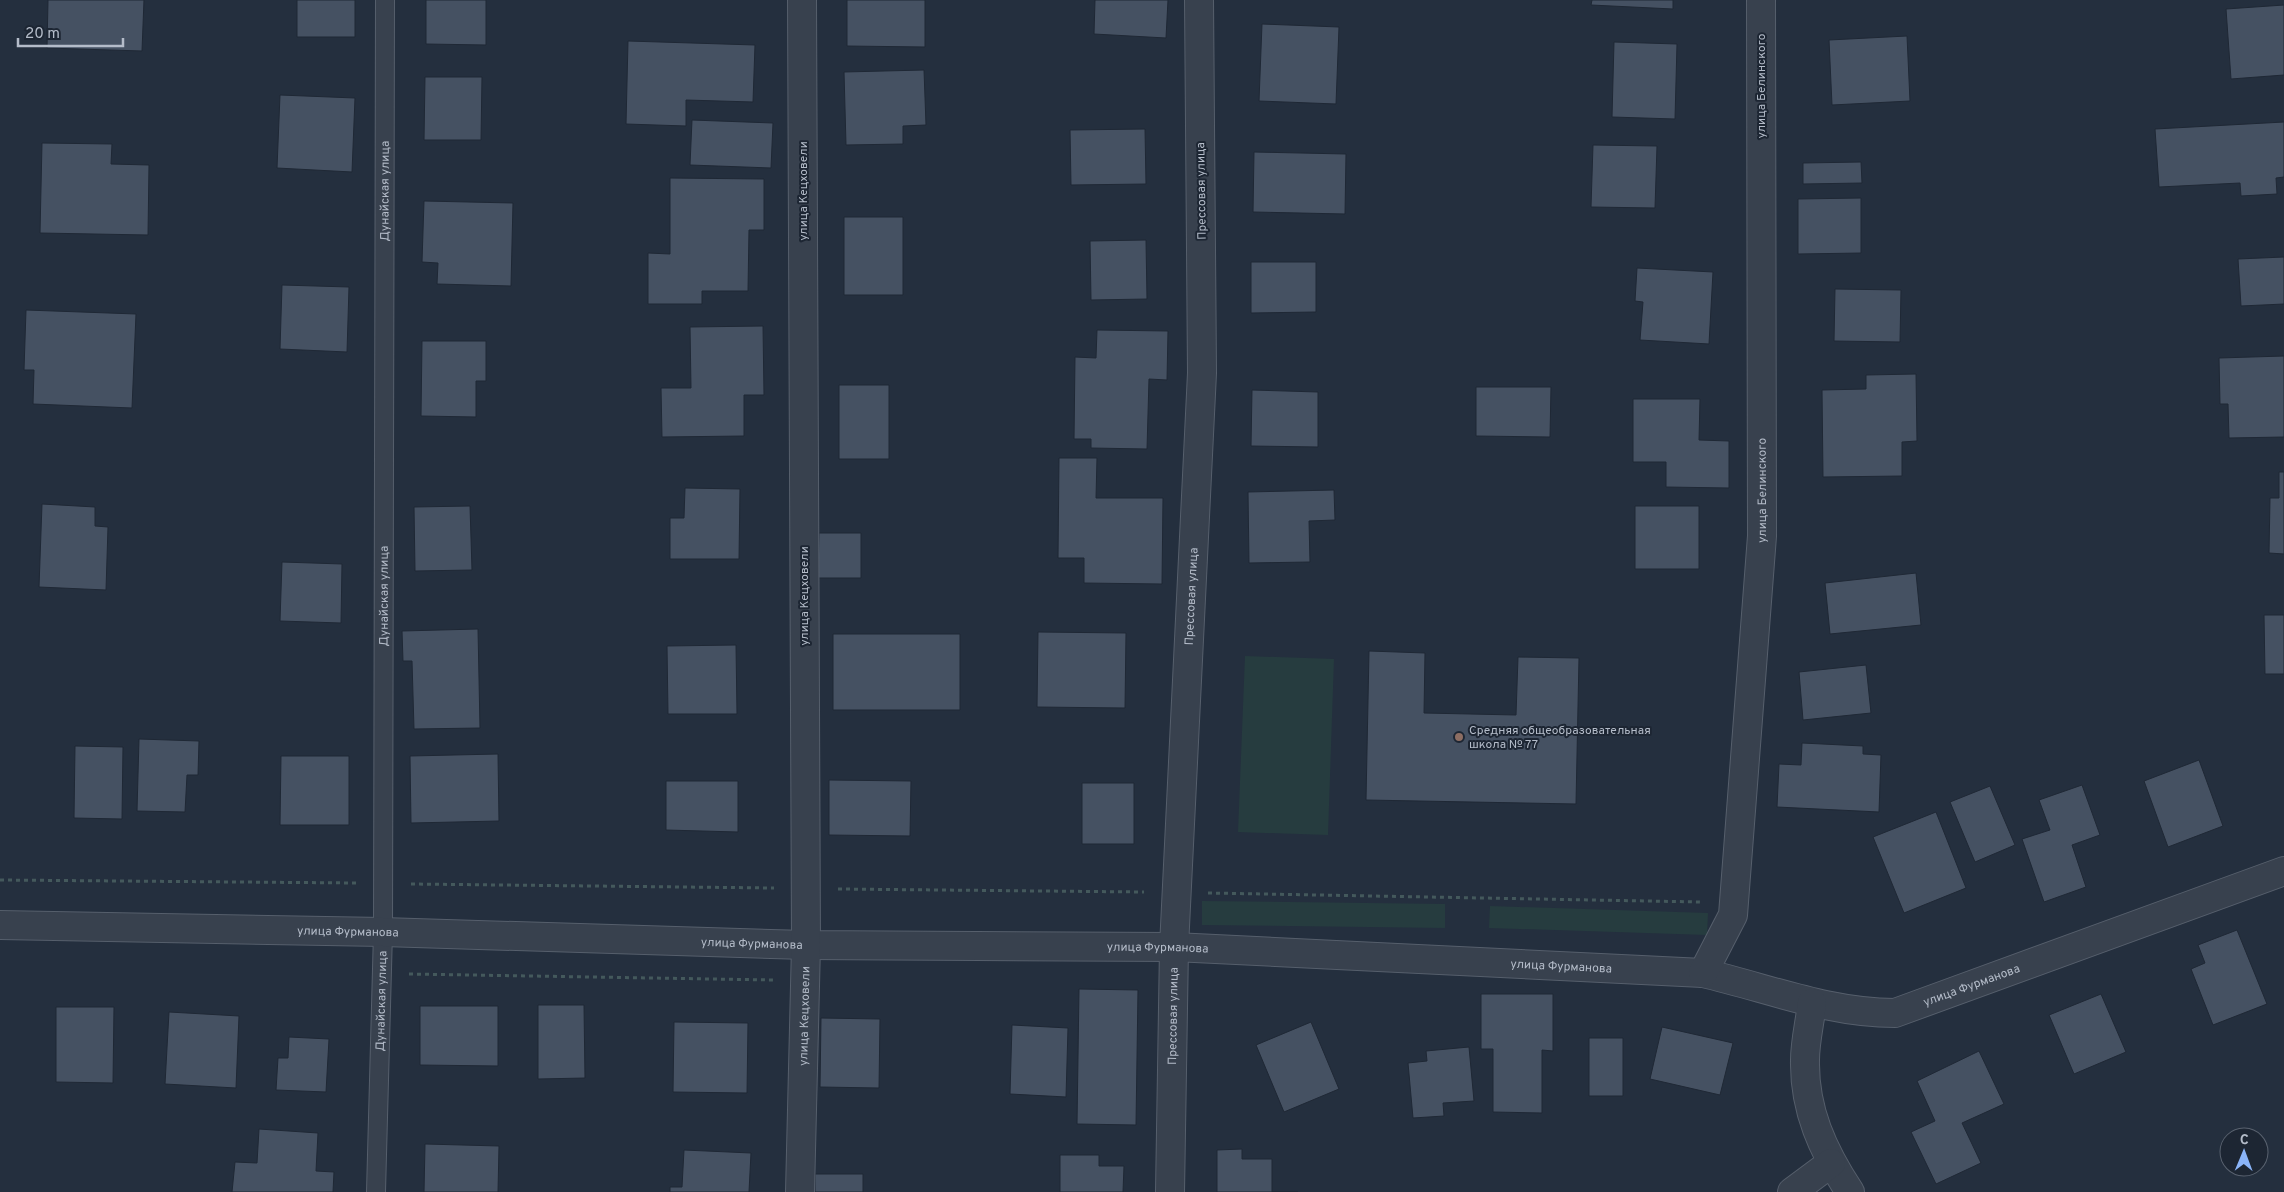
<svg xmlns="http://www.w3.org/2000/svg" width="2284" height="1192" font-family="Overpass,sans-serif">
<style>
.green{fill:#263c3f}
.building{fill:#455162;stroke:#1f2835}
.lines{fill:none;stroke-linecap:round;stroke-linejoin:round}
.lane-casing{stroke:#565f6c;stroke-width:20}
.street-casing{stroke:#565f6c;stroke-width:30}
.path{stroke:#44595c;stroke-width:3;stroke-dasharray:4 4;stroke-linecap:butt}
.lane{stroke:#38414e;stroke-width:18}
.street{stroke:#38414e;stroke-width:28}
.education-dot{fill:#8d6e63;stroke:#1d2633;stroke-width:2}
.labels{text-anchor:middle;stroke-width:4;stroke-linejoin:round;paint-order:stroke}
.street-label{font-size:12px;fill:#b4bcc9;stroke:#1d2633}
.poi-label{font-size:12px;fill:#b4bcc9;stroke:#1d2633;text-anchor:start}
</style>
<rect width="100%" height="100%" fill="#242f3e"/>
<path class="green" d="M1245 656 1334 659 1328 835 1238 832Z
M1202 901 1445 904V928L1202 925Z
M1490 906 1708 913 1707 935 1489 928Z"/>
<path class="building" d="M48 0H144L142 51 47 48Z
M297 0H355V37H297Z
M426 0H486V45L426 44Z
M847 0H925V47L847 46Z
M1095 0H1168L1166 38 1094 34Z
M1592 0H1673V9L1591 5Z
M2284 5V75L2231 79 2226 9Z
M1262 24 1339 27 1336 104 1259 101Z
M1907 36 1910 101 1832 105 1829 40Z
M628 41 755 45 753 102 686 100V126L626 124Z
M1614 42 1677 44 1675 119 1612 117Z
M924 70 926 125 903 126V144L846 145 844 72Z
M425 77H482L481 140H424Z
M280 95 355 98 352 172 277 168Z
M692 120 773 123 771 168 690 165Z
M2284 122V177L2276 178 2277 194 2241 196 2240 183 2159 187 2155 129Z
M1145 129 1146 184 1071 185 1070 130Z
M42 143 112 144 111 164 149 165 148 235 40 233Z
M1593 145 1657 146 1655 208 1591 207Z
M1254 152 1346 154 1345 214 1253 212Z
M1861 162 1862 183 1803 184V163Z
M670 178 764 179V230H749L748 291H702V304H648V253L670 254Z
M1861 198V253L1798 254V199Z
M424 201 513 203 511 286 437 284 438 263 422 262Z
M844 217H903V295H844Z
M1146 240 1147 299 1091 300 1090 241Z
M2284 257V304L2241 306 2238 259Z
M1251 262H1316V312L1251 313Z
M1637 268 1713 272 1709 344 1640 340 1643 302 1635 301Z
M282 285 349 287 347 352 280 349Z
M1835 289 1901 290 1900 342 1834 341Z
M26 310 136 314 132 408 33 404 34 370H24Z
M763 326 764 395H744V436L662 437 661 388H691L690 327Z
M1097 330 1168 331 1167 380 1149 379 1147 449 1091 448V439H1074L1075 357 1096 358Z
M422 341H486V381H476V417L421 416Z
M2284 356V437L2229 438 2228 404H2220L2219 358Z
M1916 374 1917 441 1902 442V476L1823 477 1822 390 1866 389V375Z
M839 385H889V459H839Z
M1476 387H1551L1550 437 1476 436Z
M1252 390 1318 392V447L1251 446Z
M1633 399H1700L1699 440 1729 441V488L1666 487V462H1633Z
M1059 458H1097L1096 498H1163L1162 584 1084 583V558H1058Z
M2279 472H2284V554L2269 553 2270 498H2279Z
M685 488 740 489 739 559H670V518H684Z
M1334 490 1335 520 1309 521 1310 562 1249 563 1248 492Z
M42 504 95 507V526L108 527 106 590 39 587Z
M470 506 472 570 415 571 414 507Z
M1635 506H1699V569H1635Z
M819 533H861V578H818Z
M282 562 342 564 341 623 280 621Z
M1916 573 1921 625 1830 634 1825 583Z
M2264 615H2284V674H2265Z
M478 629 480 728 414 729 412 661H403L402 631Z
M1038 632 1126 633 1125 708 1037 707Z
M833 634H960V710H833Z
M736 645 737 714H668L667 646Z
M1369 651 1425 653 1424 713 1516 715 1518 657 1579 658 1576 804 1366 800Z
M1866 665 1871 713 1803 720 1799 672Z
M139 739 199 741 198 775H187L185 812 137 811Z
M1802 743 1863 746V754L1881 755 1879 812 1777 807 1779 764 1801 765Z
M75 746 123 747 122 819 74 818Z
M498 754 499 821 411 823 410 756Z
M281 756H349V825H280Z
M2199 760 2223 826 2168 847 2144 781Z
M829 780 911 781 910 836 829 835Z
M666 781H738V832L666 830Z
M1082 783H1134V844H1082Z
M2082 785 2100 835 2072 845 2086 887 2044 902 2022 839 2050 830 2039 800Z
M1990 786 2015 845 1975 862 1950 802Z
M1936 812 1966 888 1904 913 1873 837Z
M2237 930 2267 1004 2213 1025 2191 969 2205 963 2198 945Z
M1079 989 1138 990 1136 1125 1077 1124Z
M1481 994H1553V1051L1542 1050V1113L1493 1112V1049H1481Z
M2101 994 2126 1052 2074 1074 2049 1015Z
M538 1005H584L585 1078 538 1079Z
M420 1006H498V1066L420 1065Z
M56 1007H114L113 1083 56 1082Z
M169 1012 239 1016 236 1088 165 1084Z
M821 1018 880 1019 879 1088 820 1087Z
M674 1022 748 1023 747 1093 673 1092Z
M1311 1022 1339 1089 1284 1112 1256 1045Z
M1012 1025 1068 1028 1066 1097 1010 1094Z
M1662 1027 1733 1043 1720 1095 1650 1079Z
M289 1037 329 1039 326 1092 276 1090 278 1058H288Z
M1589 1038H1623V1096H1589Z
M1469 1047 1474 1101 1443 1103 1444 1116 1413 1118 1408 1063 1427 1061 1426 1051Z
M1979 1051 2004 1104 1962 1123 1981 1163 1936 1184 1911 1132 1935 1121 1917 1081Z
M259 1129 318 1133 316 1171 334 1172 333 1192H232L235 1162 257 1163Z
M425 1144 499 1146 498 1192H424Z
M1242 1149V1159H1272V1192H1298H1217V1150Z
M684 1150 751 1153 749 1192H670V1187H682Z
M1060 1155H1099V1166H1124L1123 1192H1060Z
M815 1174H863V1192H815Z"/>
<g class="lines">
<g class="lane-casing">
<g id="lane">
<path id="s1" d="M376 1192 383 932 385 0"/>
</g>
</g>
<g class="street-casing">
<g id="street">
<path id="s2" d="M0 925 383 932 806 945 1174 947 1703 973C1768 988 1828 1013 1895 1013L2284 871"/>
<path id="s3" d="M1703 973 1733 915 1762 536 1761 0"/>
<path d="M1812 1003C1810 1022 1805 1041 1805 1060 1804 1110 1823 1151 1850 1192"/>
<path id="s4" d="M800 1192 806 945 802 0"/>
<path id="s5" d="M1170 1192 1174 947 1202 373 1199 0"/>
<path d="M1792 1192 1831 1163"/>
</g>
</g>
<path class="path" d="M0 880 357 883
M411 884 774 888
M838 889 1144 892
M1208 893 1702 902
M409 974 773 980"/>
<use href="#lane" class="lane"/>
<use href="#street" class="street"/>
</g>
<circle class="education-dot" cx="1459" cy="737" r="5"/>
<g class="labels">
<g class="street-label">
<text transform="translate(1761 86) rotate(-90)" y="4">улица Белинского</text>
<text dy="4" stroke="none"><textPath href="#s1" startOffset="1001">Дунайская улица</textPath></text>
<text transform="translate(803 191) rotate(-90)" y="4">улица Кецховели</text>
<text transform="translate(1201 191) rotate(-91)" y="4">Прессовая улица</text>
<text dy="4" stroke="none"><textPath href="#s3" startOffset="491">улица Белинского</textPath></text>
<text dy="4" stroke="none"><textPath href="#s1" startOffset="596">Дунайская улица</textPath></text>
<text transform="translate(804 596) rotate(-90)" y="4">улица Кецховели</text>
<text dy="4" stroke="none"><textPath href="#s5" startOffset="596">Прессовая улица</textPath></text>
<text dy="4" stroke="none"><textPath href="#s2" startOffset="348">улица Фурманова</textPath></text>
<text dy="4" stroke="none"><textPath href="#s2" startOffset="752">улица Фурманова</textPath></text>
<text dy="4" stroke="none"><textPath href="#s2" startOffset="1158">улица Фурманова</textPath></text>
<text dy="4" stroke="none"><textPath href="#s2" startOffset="1562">улица Фурманова</textPath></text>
<text dy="4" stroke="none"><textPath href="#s2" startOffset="1982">улица Фурманова</textPath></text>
<text dy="4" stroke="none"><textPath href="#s1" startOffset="191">Дунайская улица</textPath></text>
<text dy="4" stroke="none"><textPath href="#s4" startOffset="176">улица Кецховели</textPath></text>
<text dy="4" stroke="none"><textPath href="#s5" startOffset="176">Прессовая улица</textPath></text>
</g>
<g class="poi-label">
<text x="1469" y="734">Средняя общеобразовательная<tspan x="1469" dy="14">школа № 77</tspan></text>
</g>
</g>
<g transform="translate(2244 1152) rotate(1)"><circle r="24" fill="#1d2633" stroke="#59626f"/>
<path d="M0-4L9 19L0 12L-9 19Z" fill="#8ab4f8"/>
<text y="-8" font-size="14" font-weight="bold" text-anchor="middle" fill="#b4bcc9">С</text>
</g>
<path d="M18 38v8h105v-8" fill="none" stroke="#b4bcc9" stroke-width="2.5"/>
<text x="25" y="38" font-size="15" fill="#b4bcc9" stroke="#1d2633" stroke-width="4" paint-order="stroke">20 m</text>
</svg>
